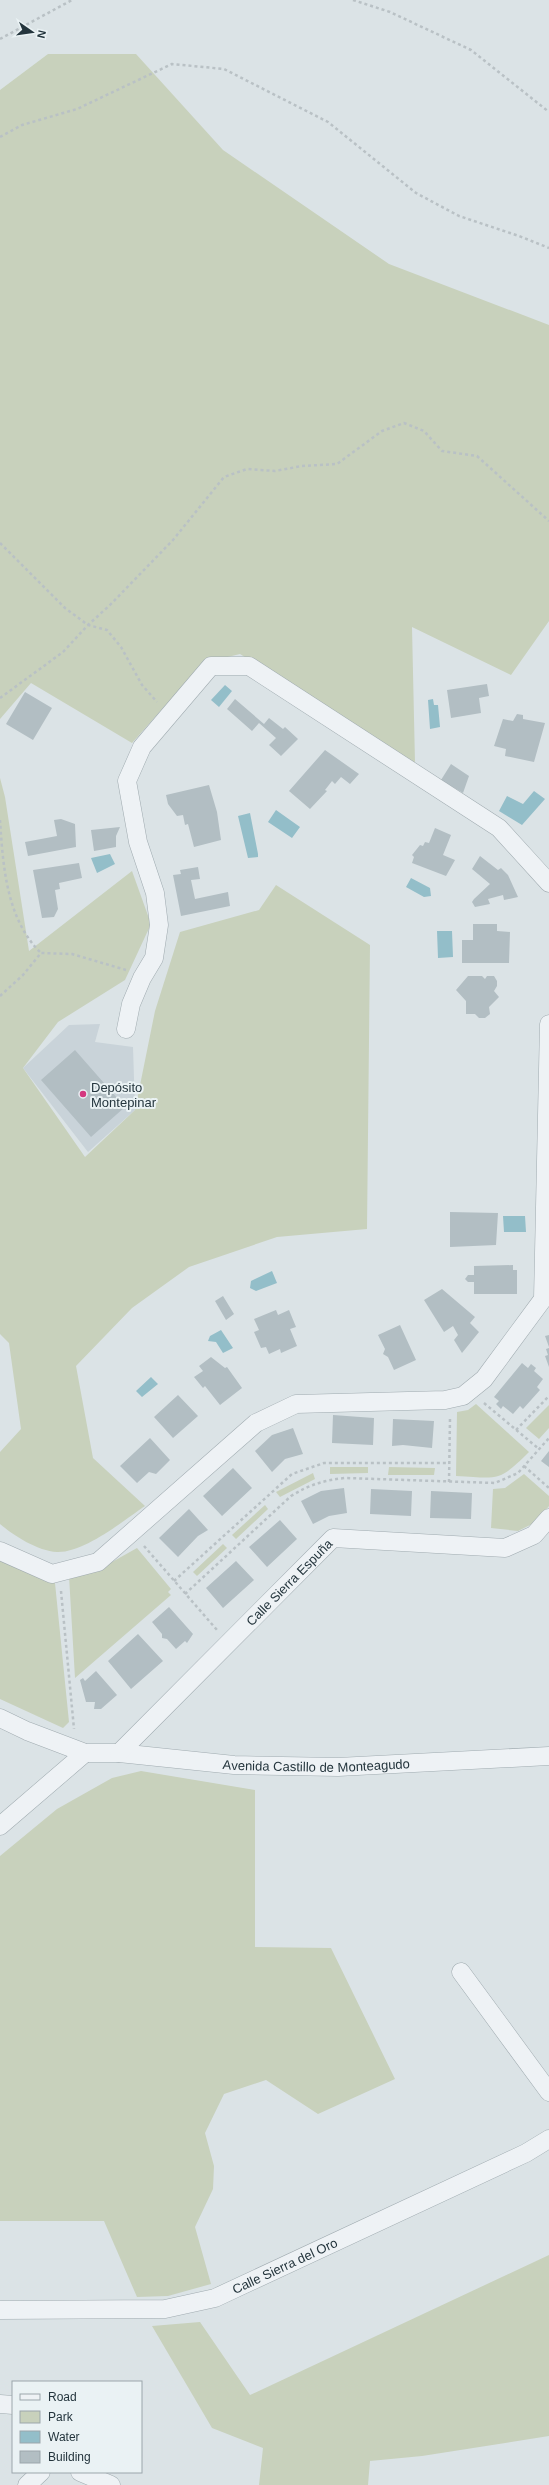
<svg xmlns="http://www.w3.org/2000/svg" width="549" height="2485" font-family="Helvetica,sans-serif">
<style>
.built{fill:#c9d3d9}
.green{fill:#c8d1bc}
.water{fill:#93bec9}
.building{fill:#b2bec3}
.lines{fill:none;stroke-linecap:round;stroke-linejoin:round}
.street-casing{stroke:#a0abb0;stroke-width:19}
.path{stroke:#b9c1c5;stroke-width:2.5;stroke-dasharray:3 3;stroke-linecap:butt}
.street{stroke:#eef2f5;stroke-width:18}
.poi-dot{fill:#d4377f;stroke:#eaf2f4;stroke-width:1.5}
.labels{text-anchor:middle;stroke-width:4;stroke-linejoin:round;paint-order:stroke}
.poi-label{font-size:13px;fill:#24353d;stroke:#eaf2f4;text-anchor:start}
.street-label{font-size:13px;fill:#24353d;stroke:#eaf2f4}
</style>
<rect width="100%" height="100%" fill="#dbe3e6"/>
<path class="built" d="M100 1024 95 1042 133 1047 135 1110 88 1152 23 1068 69 1025Z"/>
<path class="green" d="M48 54H136L223 150 389 264 549 325V621L511 675 412 627 415 763 240 654 203 663 132 743 31 683 0 719V90Z
M0 778 5 797 29 951 132 871 151 924 125 980 58 1022 23 1068 85 1157 135 1110 155 1011 180 932 259 910 276 885 370 945 367 1229 277 1237 189 1267 132 1308 76 1366 93 1458 145 1506C123 1521 84 1553 57 1552 38 1551 14 1536 0 1524V1452L21 1429 9 1343 0 1334Z
M476 1404 529 1452C498 1483 498 1478 456 1476L457 1412 468 1410Z
M549 1405V1428L539 1439 526 1428Z
M330 1467H368V1473L330 1474Z
M389 1467 435 1468 434 1475H388Z
M313 1473 315 1479 280 1497 276 1492Z
M524 1474 549 1496V1506L536 1522 518 1531 491 1528 493 1489 505 1488Z
M265 1505 268 1509 236 1539 232 1535Z
M223 1544 227 1548 197 1576 193 1572Z
M137 1548 171 1589 168 1592 171 1595 75 1678 69 1576 96 1571Z
M0 1561 55 1583 69 1722 63 1728 0 1699Z
M141 1771 255 1790V1947L331 1948 395 2079 318 2114 266 2080 224 2094 205 2133 214 2166 213 2189 195 2227 211 2284 168 2296 137 2297 104 2221H0V1856L57 1809 112 1778Z
M549 2255V2436L422 2456 370 2461 368 2485H259L263 2448 212 2428 152 2326 200 2322 250 2395Z"/>
<path class="water" d="M225 685 232 691 219 707 211 700Z
M433 699 434 705H438L440 727 430 729 428 700Z
M534 791 545 799 522 825 499 811 507 796 523 804Z
M276 810 300 827 292 838 268 822Z
M250 813 258 854V857L248 858 238 816Z
M110 854 115 864 97 873 91 858Z
M411 878 430 888 431 896 424 897 406 887Z
M437 931H452L453 957 438 958Z
M503 1216H525L526 1232H504Z
M272 1271 277 1283 256 1291 250 1288 251 1281Z
M221 1330 233 1348 223 1353 216 1342 208 1341 210 1336Z
M151 1377 158 1384 142 1397 136 1391Z"/>
<path class="building" d="M487 684 489 696 479 698 481 713 451 718 447 690Z
M25 692 52 708 33 740 6 724Z
M235 699 264 724 269 718 283 729 285 727 298 739 281 756 269 745 276 738 259 723 252 731 227 709Z
M517 714 523 715V719L545 723 534 762 505 756 506 749 494 746 503 719 513 721Z
M325 750 359 774 350 784 341 777 335 784 332 781 325 790 327 791 310 809 289 791Z
M451 764 469 776 463 793 441 780Z
M209 785 217 812 221 840 194 847 188 824 185 825 183 815 177 816 168 804 166 795Z
M61 819 75 824 76 847 28 856 25 842 57 836 54 820Z
M120 827 116 836V847L94 851 91 830Z
M435 828 451 835 443 855 455 860 446 876 412 863 414 857 412 855 420 845 423 846 425 842 429 843Z
M480 856 498 870 501 868 508 875 518 897 504 900 503 895 488 899 490 904 475 907 472 902 474 899 490 884 472 869Z
M79 863 82 878 59 883 60 889 55 890 58 909 54 917 42 918 33 870Z
M198 867 200 879 191 880 195 899 228 892 230 906 181 916 173 875 181 874 180 870Z
M473 924H497V931L510 932 509 963H462V940H473Z
M468 976H482L485 979 487 976H494L497 981V986L494 991 499 997 489 1007 490 1014 485 1018H479L475 1014H466V1001L456 990Z
M75 1050 125 1107 91 1137 41 1080Z
M450 1212 498 1213 496 1245 450 1247Z
M513 1265V1270H517V1294H474V1282H468L465 1279 468 1275H474V1266Z
M442 1289 475 1317 470 1323 479 1332 462 1353 454 1340 458 1335 453 1326 444 1332 424 1300Z
M223 1296 234 1314 226 1320 215 1301Z
M276 1310 278 1315 289 1310 296 1327 290 1329 297 1346 281 1353 280 1349 269 1354 266 1347 261 1348 254 1332 259 1330 254 1319Z
M400 1325 416 1360 394 1370 388 1357 383 1354 385 1349 378 1335Z
M549 1335V1347L545 1336Z
M549 1348V1367L545 1356 548 1355 546 1349Z
M211 1357 225 1368 227 1367 242 1388 220 1405 205 1386 203 1388 194 1377 203 1371 199 1366Z
M522 1363 528 1368 531 1364 536 1368 534 1371 543 1379 537 1387 540 1390 523 1409 520 1406 513 1414 503 1406 501 1409 496 1404 499 1401 494 1397Z
M178 1395 198 1416 173 1438 154 1417Z
M333 1415 374 1418 373 1445 332 1443Z
M393 1419 434 1421 432 1448 403 1445 392 1446Z
M293 1428 303 1454 285 1459 272 1472 255 1451 272 1435Z
M150 1438 170 1460 156 1474 149 1472 137 1483 120 1466Z
M549 1451V1467L541 1461Z
M233 1468 252 1488 222 1516 203 1496Z
M344 1488 347 1513 329 1516 313 1524 301 1501 321 1491Z
M371 1489 412 1491 411 1516 370 1514Z
M431 1491 472 1493 471 1519 430 1518Z
M189 1509 208 1530 198 1536 178 1557 159 1538Z
M280 1520 297 1539 267 1567 249 1547Z
M236 1561 254 1580 223 1608 206 1588Z
M169 1607 193 1634 187 1643 185 1641 176 1649 167 1639 162 1638V1634L152 1622Z
M138 1634 163 1661 131 1689 108 1661Z
M96 1671 117 1695 101 1709H94L95 1702H86L80 1680 83 1678 85 1681Z"/>
<g class="lines">
<g class="street-casing">
<g id="street">
<path d="M126 1029 131 1004 142 978 154 958 159 925 155 893 138 842 127 781 142 747 211 666H249L499 828 549 883"/>
<path d="M0 1551 52 1574 98 1562 256 1423 296 1404 445 1400 463 1396 484 1379 543 1299 549 1024"/>
<path id="s1" d="M0 1718 27 1731 85 1753H119L234 1765 338 1767 549 1756"/>
<path id="s2" d="M119 1753 333 1538 505 1548 534 1535 549 1518"/>
<path d="M0 1826 85 1753"/>
<path d="M461 1972 549 2092"/>
<path id="s3" d="M0 2310 165 2309 215 2298 526 2153 549 2139"/>
<path d="M0 2404 13 2405"/>
<path d="M80 2472 111 2485"/>
<path d="M27 2485 41 2472"/>
</g>
</g>
<path class="path" d="M353 0 390 12 471 50 549 112
M0 39 72 0
M0 137 22 125 77 109 172 64 224 69 328 122 416 193 459 216 519 236 549 248
M0 543 65 608 88 625 107 630 121 647 142 685 157 702
M0 698 63 652 88 625 110 605 173 540 224 477 247 469 275 471 302 466 337 464 382 431 404 423 424 431 442 451 477 456 549 521
M0 820C3 865 6 919 41 953
M0 996 23 975 41 953 72 954 126 970
M484 1403 539 1449
M516 1430 549 1396
M524 1466 549 1488
M449 1482 450 1418
M144 1546 217 1630
M174 1581 292 1474 324 1463H449
M61 1591 74 1729
M185 1594 291 1496C309 1485 324 1480 345 1478L495 1483 518 1473 549 1438"/>
<use href="#street" class="street"/>
</g>
<circle class="poi-dot" cx="83" cy="1094" r="4"/>
<g class="labels">
<g class="poi-label">
<text x="91" y="1092">Depósito<tspan x="91" dy="15">Montepinar</tspan></text>
</g>
<g class="street-label">
<text dy="5" stroke="none"><textPath href="#s2" startOffset="241">Calle Sierra Espuña</textPath></text>
<text dy="5" stroke="none"><textPath href="#s1" startOffset="324">Avenida Castillo de Monteagudo</textPath></text>
<text dy="5" stroke="none"><textPath href="#s3" startOffset="293">Calle Sierra del Oro</textPath></text>
</g>
</g>
<rect x="12" y="2381" width="130" height="92" fill="#eaf2f4" stroke="#9ba6ab"/>
<rect x="20" y="2394" width="20" height="6" fill="#eef2f5" stroke="#9ba6ab"/>
<text x="48" y="2401" font-size="12" fill="#24353d">Road</text>
<rect x="20" y="2411" width="20" height="12" fill="#c8d1bc" stroke="#9ba6ab"/>
<text x="48" y="2421" font-size="12" fill="#24353d">Park</text>
<rect x="20" y="2431" width="20" height="12" fill="#93bec9" stroke="#9ba6ab"/>
<text x="48" y="2441" font-size="12" fill="#24353d">Water</text>
<rect x="20" y="2451" width="20" height="12" fill="#b2bec3" stroke="#9ba6ab"/>
<text x="48" y="2461" font-size="12" fill="#24353d">Building</text>
<g transform="translate(32 32) rotate(103)" stroke="#eaf2f4" stroke-width="3" paint-order="stroke">
<path d="M0-3L7 15L0 10L-7 15Z" fill="#24353d"/>
<text y="-6" font-size="11" font-weight="bold" text-anchor="middle" fill="#24353d">N</text>
</g>
</svg>
